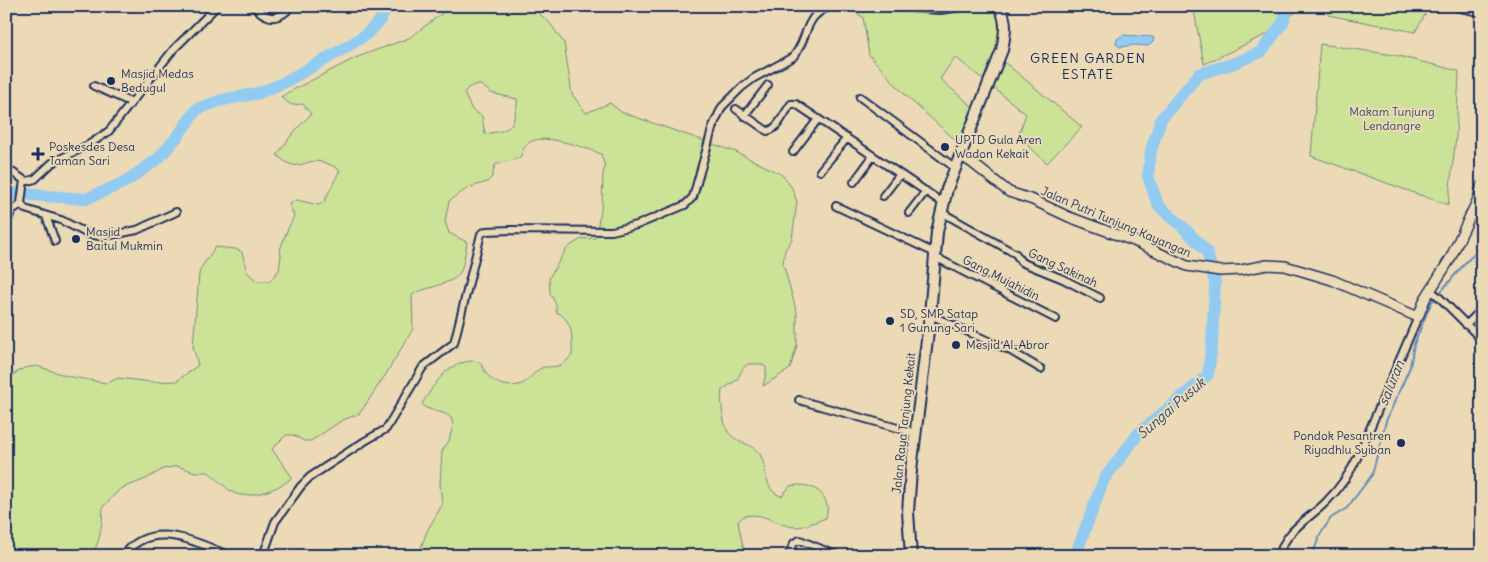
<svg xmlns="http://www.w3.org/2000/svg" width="1488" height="562" font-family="Delius,sans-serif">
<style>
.green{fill:#cce297;stroke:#74887a;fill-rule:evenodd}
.water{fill:#92cbf1;stroke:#628db6}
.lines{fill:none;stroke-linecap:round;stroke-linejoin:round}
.stream{stroke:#628db6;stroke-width:2}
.river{stroke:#92cbf1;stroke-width:12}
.street-casing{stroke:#1b2f5e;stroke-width:10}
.secondary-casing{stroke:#1b2f5e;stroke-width:12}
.primary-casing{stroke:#1b2f5e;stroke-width:14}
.street{stroke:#ecdab7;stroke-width:6}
.secondary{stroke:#ecdab7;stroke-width:9}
.primary{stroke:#ecdab7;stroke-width:10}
.poi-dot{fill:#1b2f5e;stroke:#ecdab7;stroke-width:2}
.labels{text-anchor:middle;stroke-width:4;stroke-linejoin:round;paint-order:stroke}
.poi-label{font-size:12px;fill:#1b2f5e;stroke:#ecdab7;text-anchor:start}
.park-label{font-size:12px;fill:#364a67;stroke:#ecdab7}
.street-label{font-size:12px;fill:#1b2f5e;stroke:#ecdab7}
.neighbourhood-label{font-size:14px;letter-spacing:1px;fill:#1b2f5e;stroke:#ecdab7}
.water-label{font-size:14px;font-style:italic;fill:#2d4674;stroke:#ecdab7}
</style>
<rect width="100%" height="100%" fill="#ecdab7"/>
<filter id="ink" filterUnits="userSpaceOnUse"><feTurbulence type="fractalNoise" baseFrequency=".02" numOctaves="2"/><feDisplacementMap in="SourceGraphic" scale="10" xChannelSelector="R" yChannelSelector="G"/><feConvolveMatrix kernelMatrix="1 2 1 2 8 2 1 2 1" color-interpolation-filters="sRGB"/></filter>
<g filter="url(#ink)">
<path class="green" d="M452 6H530L549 22 564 43 572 94 586 113 610 103 621 112 736 152 779 173 784 177 792 188 797 202 792 239 785 250 783 263 797 313V345L790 369 763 386 766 374V367L760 364H748L743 368 737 380 722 390C720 400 723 424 728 432 736 443 752 443 760 454 768 468 763 492 782 496L790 486C812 481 833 495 826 518 817 521 805 527 796 527 774 526 765 510 742 517L738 522 745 556H418L427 531 442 505 440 483 442 451 449 441 453 424 451 418 446 414 426 408 422 404C433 387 443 367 465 362 470 361 476 360 480 363 483 365 484 370 486 373 494 385 511 389 524 383 529 380 533 373 538 370 544 365 550 368 557 366 562 365 569 359 572 355 572 338 574 320 556 312V305L550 293 549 278 565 251 570 246 581 239 595 238 602 205 603 173 605 167 601 154C587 148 544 133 530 142 524 145 522 153 520 158L495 165 492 177 487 182 468 188 449 201 445 221 449 233 467 242C461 277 464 277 430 288 423 290 418 291 412 295L413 329 386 374 360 413 341 421 311 441H304L293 435H286L272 449 292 477C283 488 250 499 236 494 225 489 217 478 208 472H195L177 466 163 469 146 479 120 489 103 507C102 523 101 542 91 556H6V379L24 368 37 366 67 376 106 383 112 381 118 378 151 382 177 381 198 365 193 346 199 274 201 268 215 247 236 249 242 252 247 272 257 281H270L279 270 281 256 280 250 286 233 294 216 289 204 297 200 318 205 324 202 340 170C335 167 328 163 322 162 301 158 299 176 277 155L293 133 311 114 303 104 291 105 281 97 287 93 355 58 409 38ZM474 85H481L491 93 517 99C518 105 516 108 515 114 512 132 500 131 485 134L482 116 472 110 464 93 468 88Z
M845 6H993L997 8 1004 38 997 56 1082 127 1047 163 1018 136 1026 114 955 57 940 79 973 107 961 145 906 96 869 55 863 17Z
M1193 6H1298L1297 11 1267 34 1204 64Z
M1331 6H1430L1415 32 1328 15Z
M1320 44 1394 55 1459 71 1456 137 1448 205 1311 156Z"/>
<path class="water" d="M1123 35 1153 37 1154 39 1153 42 1148 46 1134 45 1120 47 1116 44 1117 39Z"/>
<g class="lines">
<path class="stream" d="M1312 556 1320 535 1331 518 1347 508 1372 475 1386 421 1410 367 1414 344 1431 303 1467 261 1482 247"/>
<path class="river" d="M6 193 86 199 125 182 158 159 177 137 197 109 222 100 259 93 283 83 345 48 364 36 379 22 388 6
M1075 556 1104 479 1139 433 1208 375 1212 344 1215 283 1207 252 1186 230 1158 205 1148 176 1151 150 1161 119 1199 74 1232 64 1261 52 1283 23 1287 6"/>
<g class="street-casing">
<path id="street" d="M253 6C265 17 274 22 287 11
M878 6 940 10 968 6
M1456 7 1482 13
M94 86 130 102
M860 97 950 164 955 169
M736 109 767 131C778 130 784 113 791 104H796L943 203
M744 116 768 85
M793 152 818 119
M6 168 24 180
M820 171 847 138
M24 180 28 181 35 179 52 163 90 144 109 131 173 50 217 6
M24 180 21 203 25 209 61 220 88 234 99 236 117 234 137 230 176 212
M854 182 873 156
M883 196 900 174
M836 206 935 253
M941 212 1016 254 1021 262 1063 279 1100 298
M909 213 926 191
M46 216 55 241
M6 224 12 210 22 204
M935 257 1056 319
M1430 290 1439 297 1482 340
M930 315 1009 350 1041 369
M1466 325 1482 309
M799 400 915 433
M123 556C151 517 197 543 231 556
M263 556 275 522 301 486 310 477 365 441 386 429 423 367 454 343 481 234 486 231 511 230 612 231 637 225 685 205 693 197 713 126 722 107 742 87 754 78 793 57C810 38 802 13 834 6
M788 556 794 543 800 540 838 556
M1279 556C1286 529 1308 520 1326 502 1340 488 1351 472 1359 454L1418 317"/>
</g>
<g class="secondary-casing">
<path id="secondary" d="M961 156 971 162 1009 192 1033 200 1069 217 1134 241 1187 266 1220 271 1241 270 1267 265 1285 266 1332 280 1418 317 1425 299 1450 259 1478 199 1482 185"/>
</g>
<g class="primary-casing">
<path id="primary" d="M911 556 908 512 911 470 930 315 937 232 947 189 1002 50C1005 34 1008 21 999 6"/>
</g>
<use href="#street" class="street"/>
<use href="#secondary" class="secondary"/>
<use href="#primary" class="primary"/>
</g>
</g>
<g class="poi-dot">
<circle cx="111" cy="81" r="5"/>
<circle cx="945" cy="147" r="5"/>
<path d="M35.5 146.5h5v5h5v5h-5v5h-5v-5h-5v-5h5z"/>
<circle cx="76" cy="239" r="5"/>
<circle cx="890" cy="321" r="5"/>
<circle cx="956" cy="345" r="5"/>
<circle cx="1401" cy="443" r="5"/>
</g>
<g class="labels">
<g class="poi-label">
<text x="121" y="78">Masjid Medas<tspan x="121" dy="14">Bedugul</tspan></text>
<text x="955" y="144">UPTD Gula Aren<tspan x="955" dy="14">Wadon Kekait</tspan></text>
<text x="49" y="151">Poskesdes Desa<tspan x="49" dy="14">Taman Sari</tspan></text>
<text x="86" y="236">Masjid<tspan x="86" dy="14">Baitul Mukmin</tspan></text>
<text x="900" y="318">SD, SMP Satap<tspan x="900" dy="14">1 Gunung Sari</tspan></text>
<text x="966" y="349">Mesjid Al-Abror</text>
<text x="1391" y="440" text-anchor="end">Pondok Pesantren<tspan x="1391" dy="14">Riyadhlu Syiban</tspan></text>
</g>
<g class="park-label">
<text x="1392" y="116">Makam Tunjung<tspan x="1392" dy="14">Lendangre</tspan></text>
</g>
<g class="street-label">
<text transform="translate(1116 222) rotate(23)" y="4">Jalan Putri Tunjung Kayangan</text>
<text transform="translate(1063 268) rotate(25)" y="4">Gang Sakinah</text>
<text transform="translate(1001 278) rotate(27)" y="4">Gang Mujahidin</text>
<text transform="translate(904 423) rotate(-84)" y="4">Jalan Raya Tanjung Kekait</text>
</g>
<g class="neighbourhood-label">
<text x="1088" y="63">GREEN GARDEN<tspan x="1088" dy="16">ESTATE</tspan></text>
</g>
<g class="water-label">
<text transform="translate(1391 383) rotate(-68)" y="5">saluran</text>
<text transform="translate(1171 408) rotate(-41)" y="5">Sungai Pusuk</text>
</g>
</g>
<rect width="1488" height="562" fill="none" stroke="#ecdab7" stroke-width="25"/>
<rect x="12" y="12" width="1463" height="537" fill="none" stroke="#1b2f5e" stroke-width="2" filter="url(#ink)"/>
</svg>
